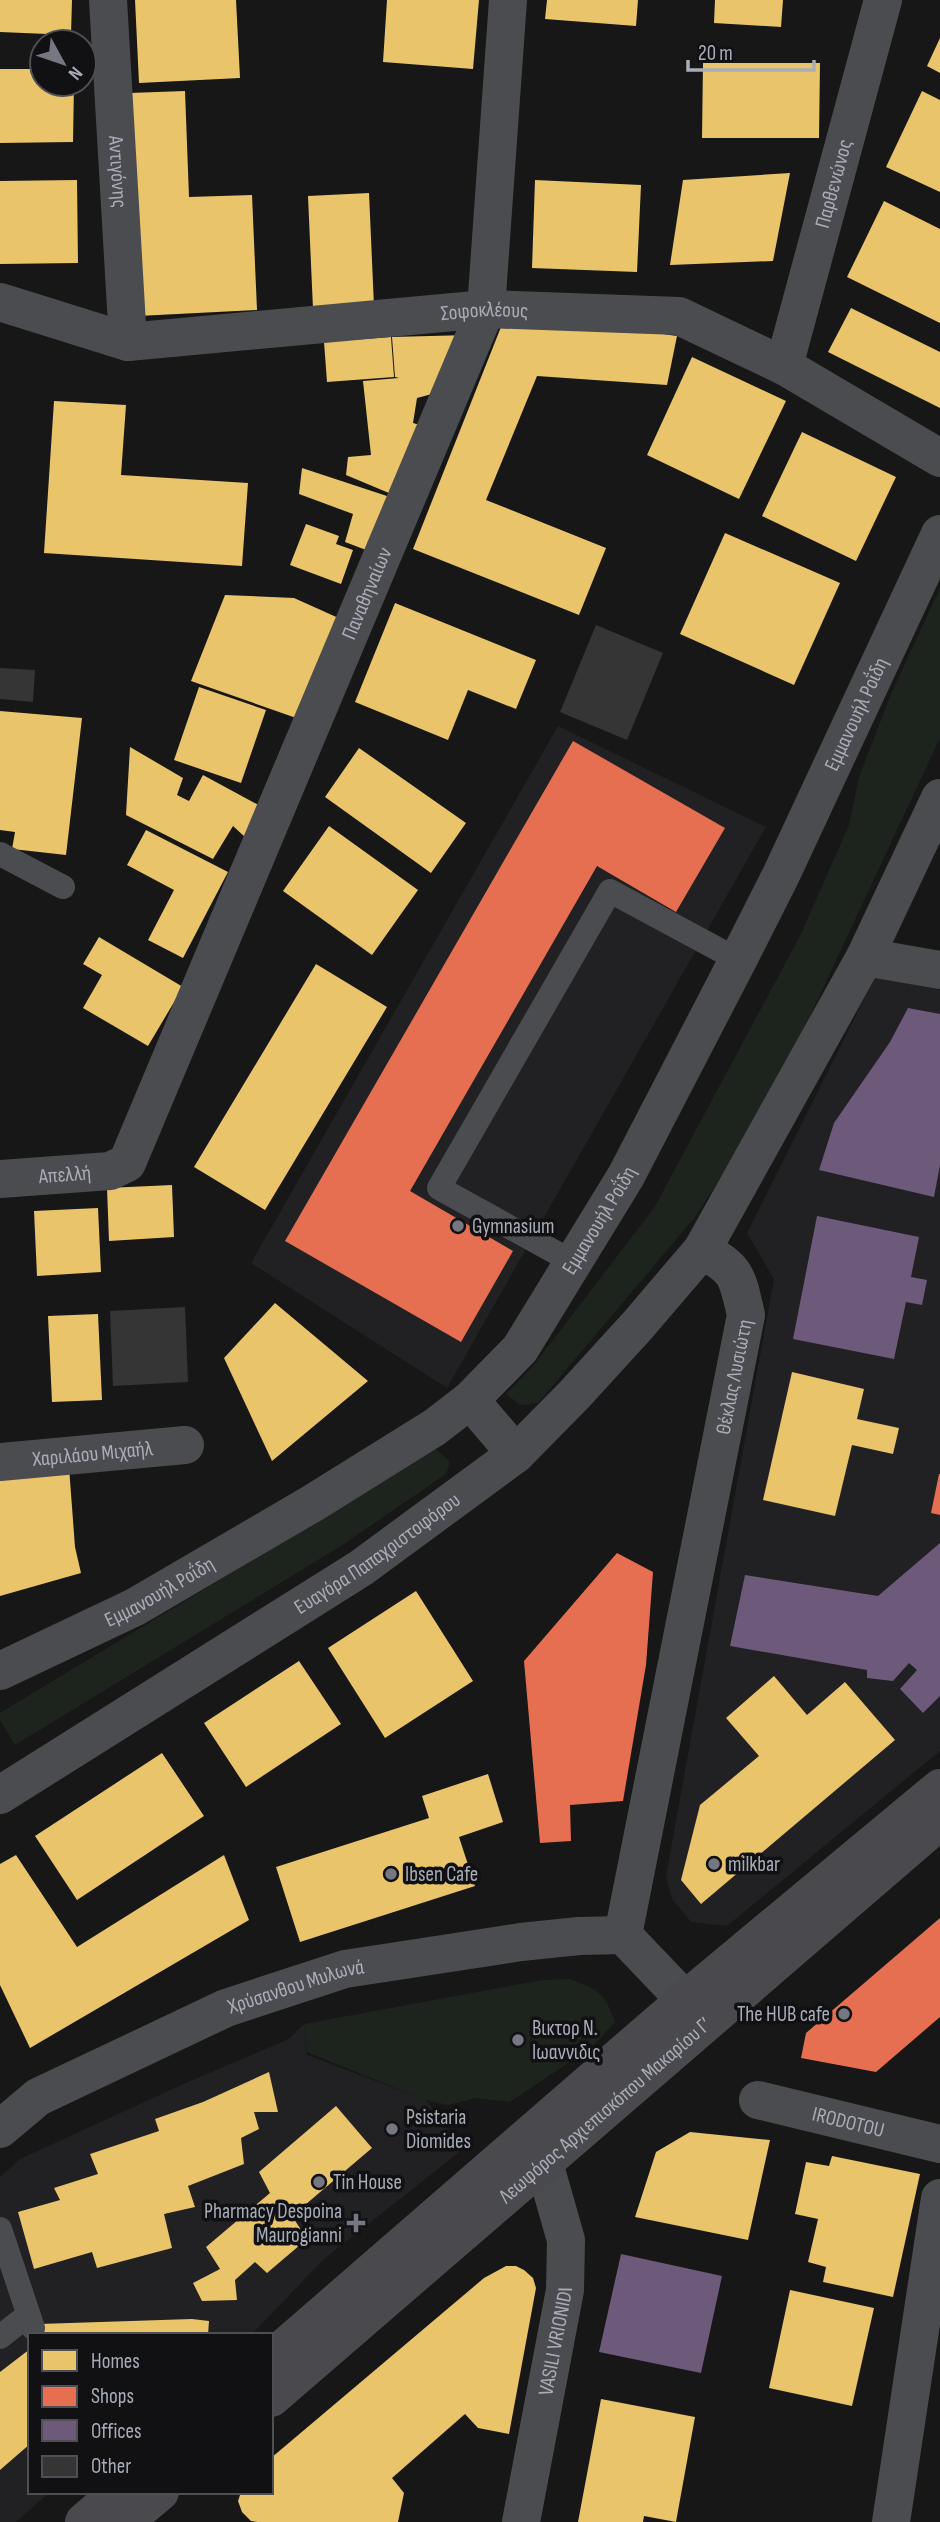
<svg xmlns="http://www.w3.org/2000/svg" width="940" height="2522" font-family="'Sofia Sans Condensed',sans-serif">
<style>
.built{fill:#212123}
.green{fill:#1d241e}
.homes{fill:#e9c46a}
.shops{fill:#e76f51}
.offices{fill:#6d597a}
.building{fill:#353536}
.lines{fill:none;stroke-linecap:round;stroke-linejoin:round}
.service{stroke:#4b4c50;stroke-width:24}
.minor{stroke:#4b4c50;stroke-width:38}
.tertiary{stroke:#4b4c50;stroke-width:38}
.secondary{stroke:#4a4a4e;stroke-width:38}
.poi-dot{fill:#757880;stroke:#111113;stroke-width:2.5}
.labels{text-anchor:middle;stroke-width:7;stroke-linejoin:round;paint-order:stroke}
.street-label{font-size:21px;fill:#a8adb8;stroke:#111113}
.poi-label{font-size:21px;fill:#a8adb8;stroke:#111113;text-anchor:start}
</style>
<rect width="100%" height="100%" fill="#171717"/>
<path class="built" d="M558 726 766 827 447 1388 251 1263Z
M875 977 940 990V1751L727 1926 691 1922 672 1899 666 1876 774 1279 747 1233Z
M304 2024 307 2055 426 2100 462 2150 324 2259 251 2335H30V2492H50L16 2522H0V2177L20 2159 188 2082 289 2039Z"/>
<path class="green" d="M940 588V738L775 1091 696 1216 538 1403 520 1405 506 1394 533 1366 654 1208 800 936 849 825 859 777 891 694Z
M436 1449 450 1462 446 1474 341 1546 15 1745 0 1720V1713Z
M570 1979C599 1990 604 1992 615 2022L592 2047 510 2102 476 2098 448 2105 425 2100 307 2052 304 2024 542 1980Z"/>
<path class="homes" d="M0 0H72L71 35 0 32Z
M135 0H236L240 78 139 83Z
M387 0H479L473 69 383 62Z
M547 0H638L636 26 545 19Z
M715 0H783L781 27 714 23Z
M940 38V73L927 66Z
M703 63H820L819 138H702Z
M0 69H42V84H74L73 142 0 143Z
M185 91 189 197 252 195 257 310 138 316 129 93Z
M922 91 940 100V192L886 167Z
M790 173 773 261 670 265 683 180Z
M77 180 78 263 0 264V181Z
M535 180 641 185 637 272 532 268Z
M369 193 374 306 313 309 308 196Z
M884 201 940 229V323L847 277Z
M851 308 940 352V408L828 352Z
M591 324 677 336 667 385 537 376 486 500 606 548 579 615 413 549 501 327Z
M469 335 443 391 417 398 413 423 427 427 396 496 346 475 348 457 371 455 363 381 399 378 395 377 392 337Z
M391 337 394 377 327 382 324 342Z
M692 357 786 401 739 499 647 455Z
M54 401 126 405 121 475 248 483 242 566 44 553Z
M802 432 896 477 856 561 762 516Z
M302 468 396 499 374 553 345 542 353 514 299 494Z
M306 524 339 536 336 544 353 550 341 584 290 565Z
M725 533 840 583 794 685 680 634Z
M225 595 294 598 343 620 302 720 191 681Z
M395 603 536 660 516 709 468 690 448 740 355 702Z
M199 687 266 710 241 783 174 760Z
M0 711 82 718 66 855 12 849 15 832 0 830Z
M130 747 183 778 177 795 189 801 203 775 264 808 245 837 233 826 213 859 126 815Z
M359 748 466 823 431 873 325 797Z
M329 826 418 890 372 955 283 891Z
M146 830 228 872 183 958 148 940 174 890 127 865Z
M99 937 183 987 148 1046 83 1008 102 975 83 964Z
M316 964 387 1007 265 1210 194 1167Z
M172 1185 174 1237 109 1241 107 1188Z
M98 1208 101 1272 37 1276 34 1211Z
M275 1303 368 1381 272 1461 224 1358Z
M98 1314 102 1400 52 1402 48 1316Z
M792 1372 864 1389 857 1419 899 1428 893 1454 852 1445 835 1516 763 1500Z
M69 1467 75 1547 81 1573 0 1596V1472Z
M416 1591 473 1681 385 1738 328 1648Z
M299 1661 341 1724 246 1787 204 1723Z
M774 1676 807 1715 845 1682 895 1740 701 1904 681 1880 700 1805 759 1756 726 1718Z
M162 1753 204 1816 77 1900 35 1836Z
M488 1774 503 1822 459 1837 475 1886 300 1942 276 1867 429 1818 422 1796Z
M16 1855 77 1947 224 1855 249 1920 30 2048 0 1985V1864Z
M269 2072 278 2112H254L259 2129 241 2138 244 2164 188 2186 195 2207 164 2214 172 2248 97 2268 92 2252 34 2269 18 2212 60 2200 54 2188 98 2174 90 2154 159 2131 155 2119 203 2102Z
M336 2106 372 2148 292 2216 307 2239 267 2273 255 2262 235 2280 237 2300 202 2301 193 2283 220 2269 206 2247 270 2193 259 2172Z
M690 2132 770 2140 748 2240 635 2217 656 2152Z
M832 2156 920 2174 893 2297 823 2282 826 2267 808 2262 818 2219 795 2214 806 2162 829 2166Z
M506 2266H516L524 2270 533 2278 536 2288 509 2434 478 2428 465 2414 392 2478 404 2493 398 2522H258L251 2521 242 2512 238 2501 241 2492H271V2458L484 2278Z
M790 2290 874 2308 852 2406 769 2388Z
M192 2319 209 2321 208 2335H41L39 2324Z
M30 2349V2444L0 2470V2372Z
M601 2399 695 2417 676 2522 644 2516 643 2522H578Z"/>
<path class="shops" d="M573 741 725 828 676 912 597 866 410 1191 513 1251 461 1342 285 1241Z
M939 1474H940V1515L931 1513Z
M617 1553 653 1572 646 1665 623 1801 570 1805 571 1841 540 1843 524 1661Z
M940 1918V2017L876 2072 801 2058 806 2033Z"/>
<path class="offices" d="M908 1008 940 1014V1165L934 1197 819 1170 834 1123 890 1042Z
M817 1216 919 1237 911 1277 927 1280 922 1305 906 1302 894 1359 793 1339Z
M940 1543V1696L923 1713 900 1689 917 1670 909 1663 893 1681 867 1678V1670L730 1646 745 1575 878 1596Z
M621 2254 722 2276 701 2373 599 2352Z"/>
<path class="building" d="M596 625 663 653 627 740 560 712Z
M0 668 35 670 33 702 0 699Z
M185 1307 188 1382 113 1386 110 1311Z"/>
<g class="lines">
<path class="service" d="M0 854 63 887
M573 1262 439 1188 610 891 738 960
M0 2229 33 2328
M0 2337 28 2315"/>
<g class="minor">
<path id="s1" d="M108 0 128 342"/>
<path id="s2" d="M0 302 128 342 486 309 679 316 784 366 940 458"/>
<path id="s3" d="M784 366 883 0"/>
<path d="M865 957 940 970"/>
<path id="s4" d="M0 1179 110 1171 127 1163 486 309 508 0"/>
<path id="s5" d="M0 1462 185 1445"/>
<path id="s6" d="M623 1935 746 1315C737 1276 738 1270 702 1250"/>
<path d="M623 1935 685 2000"/>
<path id="s7" d="M758 2100 940 2144"/>
<path id="s8" d="M0 2129 38 2097 226 2008 345 1969 521 1942 579 1936 623 1935"/>
<path id="s9" d="M521 2522 565 2290 566 2240 544 2163"/>
<path d="M891 2522 940 2198"/>
</g>
<g class="tertiary">
<path d="M470 1400 516 1454"/>
<path id="s10" d="M0 1671 135 1607 313 1503 435 1427 470 1400 520 1349 626 1176 738 960 781 875 940 534"/>
<path id="s11" d="M0 1795 361 1568 516 1454 575 1394 638 1325 702 1250 865 957 940 798"/>
</g>
<g class="secondary">
<path d="M271 2359 685 2000 940 1788"/>
<path id="s12" d="M271 2398 940 1821"/>
<path d="M84 2522 119 2492"/>
<path d="M124 2522 160 2492"/>
</g>
</g>
<g class="poi-dot">
<circle cx="458" cy="1226" r="7"/>
<circle cx="714" cy="1864" r="7"/>
<circle cx="391" cy="1874" r="7"/>
<circle cx="844" cy="2014" r="7"/>
<circle cx="518" cy="2040" r="7"/>
<circle cx="392" cy="2129" r="7"/>
<circle cx="319" cy="2182" r="7"/>
<path d="M352.5 2212.5h7v7h7v7h-7v7h-7v-7h-7v-7h7z"/>
</g>
<g class="labels">
<g class="street-label">
<text dy="7" stroke="none"><textPath href="#s1" startOffset="172">Αντιγόνης</textPath></text>
<text dy="7" stroke="none"><textPath href="#s3" startOffset="189">Παρθενώνος</textPath></text>
<text dy="7" stroke="none"><textPath href="#s2" startOffset="492">Σοφοκλέους</textPath></text>
<text dy="7" stroke="none"><textPath href="#s4" startOffset="747">Παναθηναίων</textPath></text>
<text dy="7" stroke="none"><textPath href="#s10" startOffset="1334">Εμμανουήλ Ροΐδη</textPath></text>
<text dy="7" stroke="none"><textPath href="#s4" startOffset="65">Απελλή</textPath></text>
<text dy="7" stroke="none"><textPath href="#s10" startOffset="766">Εμμανουήλ Ροΐδη</textPath></text>
<text dy="7" stroke="none"><textPath href="#s6" startOffset="569">Θέκλας Λυσιώτη</textPath></text>
<text dy="7" stroke="none"><textPath href="#s5" startOffset="93">Χαριλάου Μιχαήλ</textPath></text>
<text dy="7" stroke="none"><textPath href="#s11" startOffset="448">Ευαγόρα Παπαχριστοφόρου</textPath></text>
<text dy="7" stroke="none"><textPath href="#s10" startOffset="178">Εμμανουήλ Ροΐδη</textPath></text>
<text dy="7" stroke="none"><textPath href="#s8" startOffset="331">Χρύσανθου Μυλωνά</textPath></text>
<text dy="7" stroke="none"><textPath href="#s12" startOffset="441">Λεωφόρος Αρχιεπισκόπου Μακαρίου Γ’</textPath></text>
<text dy="7" stroke="none"><textPath href="#s7" startOffset="93">IRODOTOU</textPath></text>
<text dy="7" stroke="none"><textPath href="#s9" startOffset="184">VASILI VRIONIDI</textPath></text>
</g>
<g class="poi-label">
<text x="472" y="1233">Gymnasium</text>
<text x="728" y="1871">milkbar</text>
<text x="405" y="1881">Ibsen Cafe</text>
<text x="830" y="2021" text-anchor="end">The HUB cafe</text>
<text x="532" y="2035">Βικτορ Ν.<tspan x="532" dy="24">Ιωαννιδις</tspan></text>
<text x="406" y="2124">Psistaria<tspan x="406" dy="24">Diomides</tspan></text>
<text x="333" y="2189">Tin House</text>
<text x="342" y="2218" text-anchor="end">Pharmacy Despoina<tspan x="342" dy="24">Maurogianni</tspan></text>
</g>
</g>
<rect x="28" y="2333" width="245" height="161" fill="#111113" stroke="#4d4f55" stroke-width="2"/>
<rect x="42" y="2350" width="35" height="21" fill="#e9c46a" stroke="#4d4f55" stroke-width="2"/>
<text x="91" y="2368" font-size="21" fill="#a8adb8">Homes</text>
<rect x="42" y="2386" width="35" height="21" fill="#e76f51" stroke="#4d4f55" stroke-width="2"/>
<text x="91" y="2403" font-size="21" fill="#a8adb8">Shops</text>
<rect x="42" y="2420" width="35" height="21" fill="#6d597a" stroke="#4d4f55" stroke-width="2"/>
<text x="91" y="2438" font-size="21" fill="#a8adb8">Offices</text>
<rect x="42" y="2456" width="35" height="21" fill="#353536" stroke="#4d4f55" stroke-width="2"/>
<text x="91" y="2473" font-size="21" fill="#a8adb8">Other</text>
<g transform="translate(63 63) rotate(130)"><circle r="33" fill="#111113" stroke="#4d4f55" stroke-width="2"/>
<path d="M0-5L12 26L0 18L-12 26Z" fill="#757880"/>
<text y="-10" font-size="19" font-weight="bold" text-anchor="middle" fill="#a8adb8">N</text>
</g>
<path d="M688 60v10h126v-10" fill="none" stroke="#a8adb8" stroke-width="3.5"/>
<text x="698" y="60" font-size="21" fill="#a8adb8" stroke="#111113" stroke-width="5" paint-order="stroke">20 m</text>
</svg>
